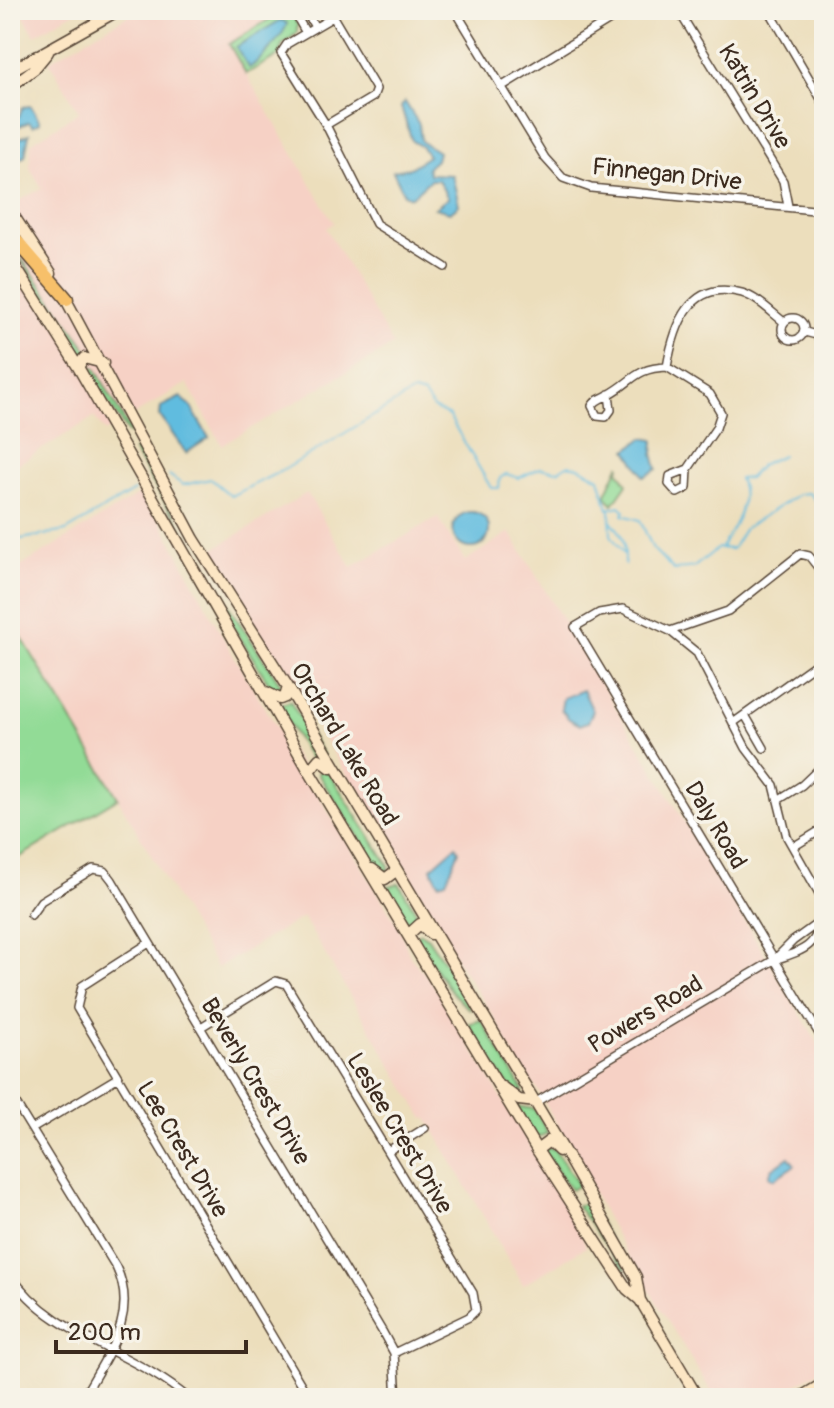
<svg xmlns="http://www.w3.org/2000/svg" width="834" height="1408" font-family="Pangolin,sans-serif">
<style>
.built{fill:#f6d1c5}
.green{fill:#92db96;stroke:#66825a;stroke-width:2}
.water{fill:#61bcdf;stroke:#4e737e;stroke-width:2}
.lines{fill:none;stroke-linecap:round;stroke-linejoin:round}
.stream{stroke:#61bcdf;stroke-width:2}
.street-casing{stroke:#564536;stroke-width:10}
.secondary-casing{stroke:#564536;stroke-width:13}
.primary-casing{stroke:#564536;stroke-width:15}
.street{stroke:#fff;stroke-width:7}
.secondary{stroke:#fce6c4;stroke-width:10}
.primary{stroke:#f7c06b;stroke-width:12}
.labels{text-anchor:middle;stroke-width:7;stroke-linejoin:round;paint-order:stroke}
.street-label{font-size:24px;fill:#3b2a1e;stroke:#f7f3e8}
</style>
<rect width="100%" height="100%" fill="#f7f3e8"/>
<filter id="ink" filterUnits="userSpaceOnUse"><feTurbulence type="fractalNoise" baseFrequency=".0125" numOctaves="2"/><feDisplacementMap in="SourceGraphic" scale="16" xChannelSelector="R" yChannelSelector="G"/><feConvolveMatrix kernelMatrix="1 2 1 2 8 2 1 2 1" color-interpolation-filters="sRGB"/></filter>
<filter id="wash" filterUnits="userSpaceOnUse"><feTurbulence type="fractalNoise" baseFrequency=".006" numOctaves="4" result="noise"/><feDisplacementMap in="SourceGraphic" scale="32" xChannelSelector="R" yChannelSelector="G"/><feGaussianBlur stdDeviation="1.8" result="paint"/><feColorMatrix in="noise" values="0 0 0 0 0 0 0 0 0 0 0 0 0 0 0 0 0 1.4 0 .05"/><feComposite in="paint" operator="in"/></filter>
<g filter="url(#wash)">
<rect width="100%" height="100%" fill="#ecdebc"/>
<path class="built" d="M20 10H78L35 35Z
M138 10H285L229 45 334 223 326 228 393 345 222 445 187 383 105 432 94 417 10 469V206L42 188 30 168 31 143 79 112 49 61Z
M144 491 234 657 400 929 410 957 432 982 581 1230 586 1247 523 1285 427 1118 424 1119 303 917 217 968 10 614V573Z
M307 493 352 567 438 517 465 561 510 532 824 1053V1368L772 1398H715L621 1244 537 1088 527 1081 492 1014 440 934 431 911 304 706 281 659 268 647 207 553Z"/>
<path class="green" d="M285 10H289L297 23V33L282 45 279 55 246 74 229 44Z
M10 242 89 352 79 356Z
M88 365 95 368 131 432 128 433 88 373Z
M140 448 188 541 134 451Z
M620 464 619 471 627 484 613 504 605 496Z
M195 556 281 685 280 691 271 687 226 615Z
M10 618 118 798 10 863Z
M290 701 323 755 310 759 278 706Z
M321 769 329 773 389 866 387 872 379 868 318 774Z
M399 883 420 919 408 924 386 887Z
M420 933 428 938C440 958 468 991 470 1009 453 999 428 958 416 937Z
M481 1020 523 1090 519 1093 507 1084 468 1024Z
M516 1106 534 1109 548 1133 536 1138Z
M547 1148 554 1149 579 1185 571 1190 544 1152Z
M588 1202 626 1269 624 1270 577 1206Z"/>
<path class="water" d="M281 20 287 23C286 33 259 62 249 68L236 47Z
M405 102 419 124 421 141 438 152 436 160 427 168 429 174 452 175 459 205 450 212 435 208 448 198 438 180H430L411 197 404 194 393 171 410 168 428 156 422 147 412 141 401 107Z
M31 106 40 122 33 126 29 122 10 130V120L19 116 23 107Z
M29 134 25 156 15 161 12 149 16 140Z
M181 397 191 407 209 438 186 453 160 416 161 407Z
M643 438 654 440 653 454 657 469 644 477 627 450Z
M453 530a18 18 0 1 1 36 0a18 18 0 1 1-36 0Z
M583 690 593 711 588 722 580 725 569 719 561 709 563 698Z
M456 846 459 851 446 881 439 883 431 868Z
M789 1157 795 1165 774 1179 769 1176 772 1169Z"/>
<g class="lines">
<path class="stream" d="M169 475 183 485 211 479 231 496 287 468 413 392 424 395 433 408 449 416 491 488H499L500 478 506 474 519 478 540 468 558 471 567 465 579 467 599 478 608 509 620 506 625 511 623 515 640 520 653 549 674 570 694 567 718 548 732 549 745 528 799 494 809 493 824 509
M610 510 611 535 625 556
M610 520C625 535 625 545 625 565
M10 541 66 531 134 491
M722 546C734 527 750 503 739 479L749 478 761 465 782 455"/>
</g>
</g>
<g filter="url(#ink)">
<g class="lines">
<g class="street-casing">
<path id="street" d="M293 10 306 33
M305 10 315 27
M329 10 376 89 373 97 326 125 281 53 287 44 333 17
M455 10 545 158 563 178 591 188 824 211
M678 10 783 181 788 206
M769 10 824 104
M501 87 626 10
M326 125 376 224 445 267
M782 329a11 11 0 1 1 22 0a11 11 0 1 1-22 0Z
M805 332 824 337
M667 367C674 327 689 278 742 293 758 298 771 312 784 322
M609 394 611 410 606 417 597 416 592 406C597 398 600 400 608 395 633 382 634 368 667 367L710 394 721 413 716 428 688 469 670 476 669 484 677 493 687 488 688 469
M670 631 728 611 800 554 809 556 824 575
M745 715 764 748
M733 723 824 658
M778 800 802 785 824 764
M793 847 824 828
M824 902 787 837 774 785 746 748 697 653 670 631 623 609 599 613 575 627 824 1042
M31 915 41 901 93 869 105 871 112 880 382 1331 394 1353 397 1398
M149 943 82 986 77 1008 309 1398
M776 958 793 941 822 920
M201 1027 276 981 286 984 473 1293 476 1310 469 1317 394 1353
M10 1094 116 1267C140 1316 106 1355 83 1398
M536 1102 774 960C808 949 816 947 824 912
M32 1129 117 1078
M388 1151 425 1128
M10 1274C50 1336 134 1351 188 1398"/>
</g>
<g class="secondary-casing">
<path id="secondary" d="M10 71 119 10
M10 87 34 69 48 52
M10 210 51 273
M10 258 78 367 309 771 537 1150 627 1289 640 1300 698 1398
M63 294 194 539 288 687 566 1154 636 1277 640 1300
M78 367 84 358 103 363
M266 692 280 699 285 697 288 687
M309 771 319 759 331 768
M372 869 385 879 397 870
M409 934 420 924 431 934
M502 1087 519 1100 536 1102
M537 1150 549 1141 559 1151
M799 1398 824 1383"/>
</g>
<g class="primary-casing">
<path id="primary" d="M10 233 67 299"/>
</g>
<use href="#street" class="street"/>
<use href="#secondary" class="secondary"/>
<use href="#primary" class="primary"/>
</g>
</g>
<g class="labels">
<g class="street-label">
<text transform="translate(755 96) rotate(59)" y="8">Katrin Drive</text>
<text transform="translate(667 174) rotate(6)" y="8">Finnegan Drive</text>
<text transform="translate(345 744) rotate(59)" y="8">Orchard Lake Road</text>
<text transform="translate(716 825) rotate(59)" y="8">Daly Road</text>
<text transform="translate(645 1014) rotate(-31)" y="8">Powers Road</text>
<text transform="translate(256 1081) rotate(59)" y="8">Beverly Crest Drive</text>
<text transform="translate(400 1133) rotate(59)" y="8">Leslee Crest Drive</text>
<text transform="translate(183 1149) rotate(59)" y="8">Lee Crest Drive</text>
</g>
</g>
<rect width="834" height="1408" fill="none" stroke="#f7f3e8" stroke-width="40"/>
<path d="M56 1340v12h190v-12" fill="none" stroke="#3b2a1e" stroke-width="4"/>
<text x="68" y="1340" font-size="24" fill="#3b2a1e" stroke="#f7f3e8" stroke-width="6" paint-order="stroke">200 m</text>
</svg>
